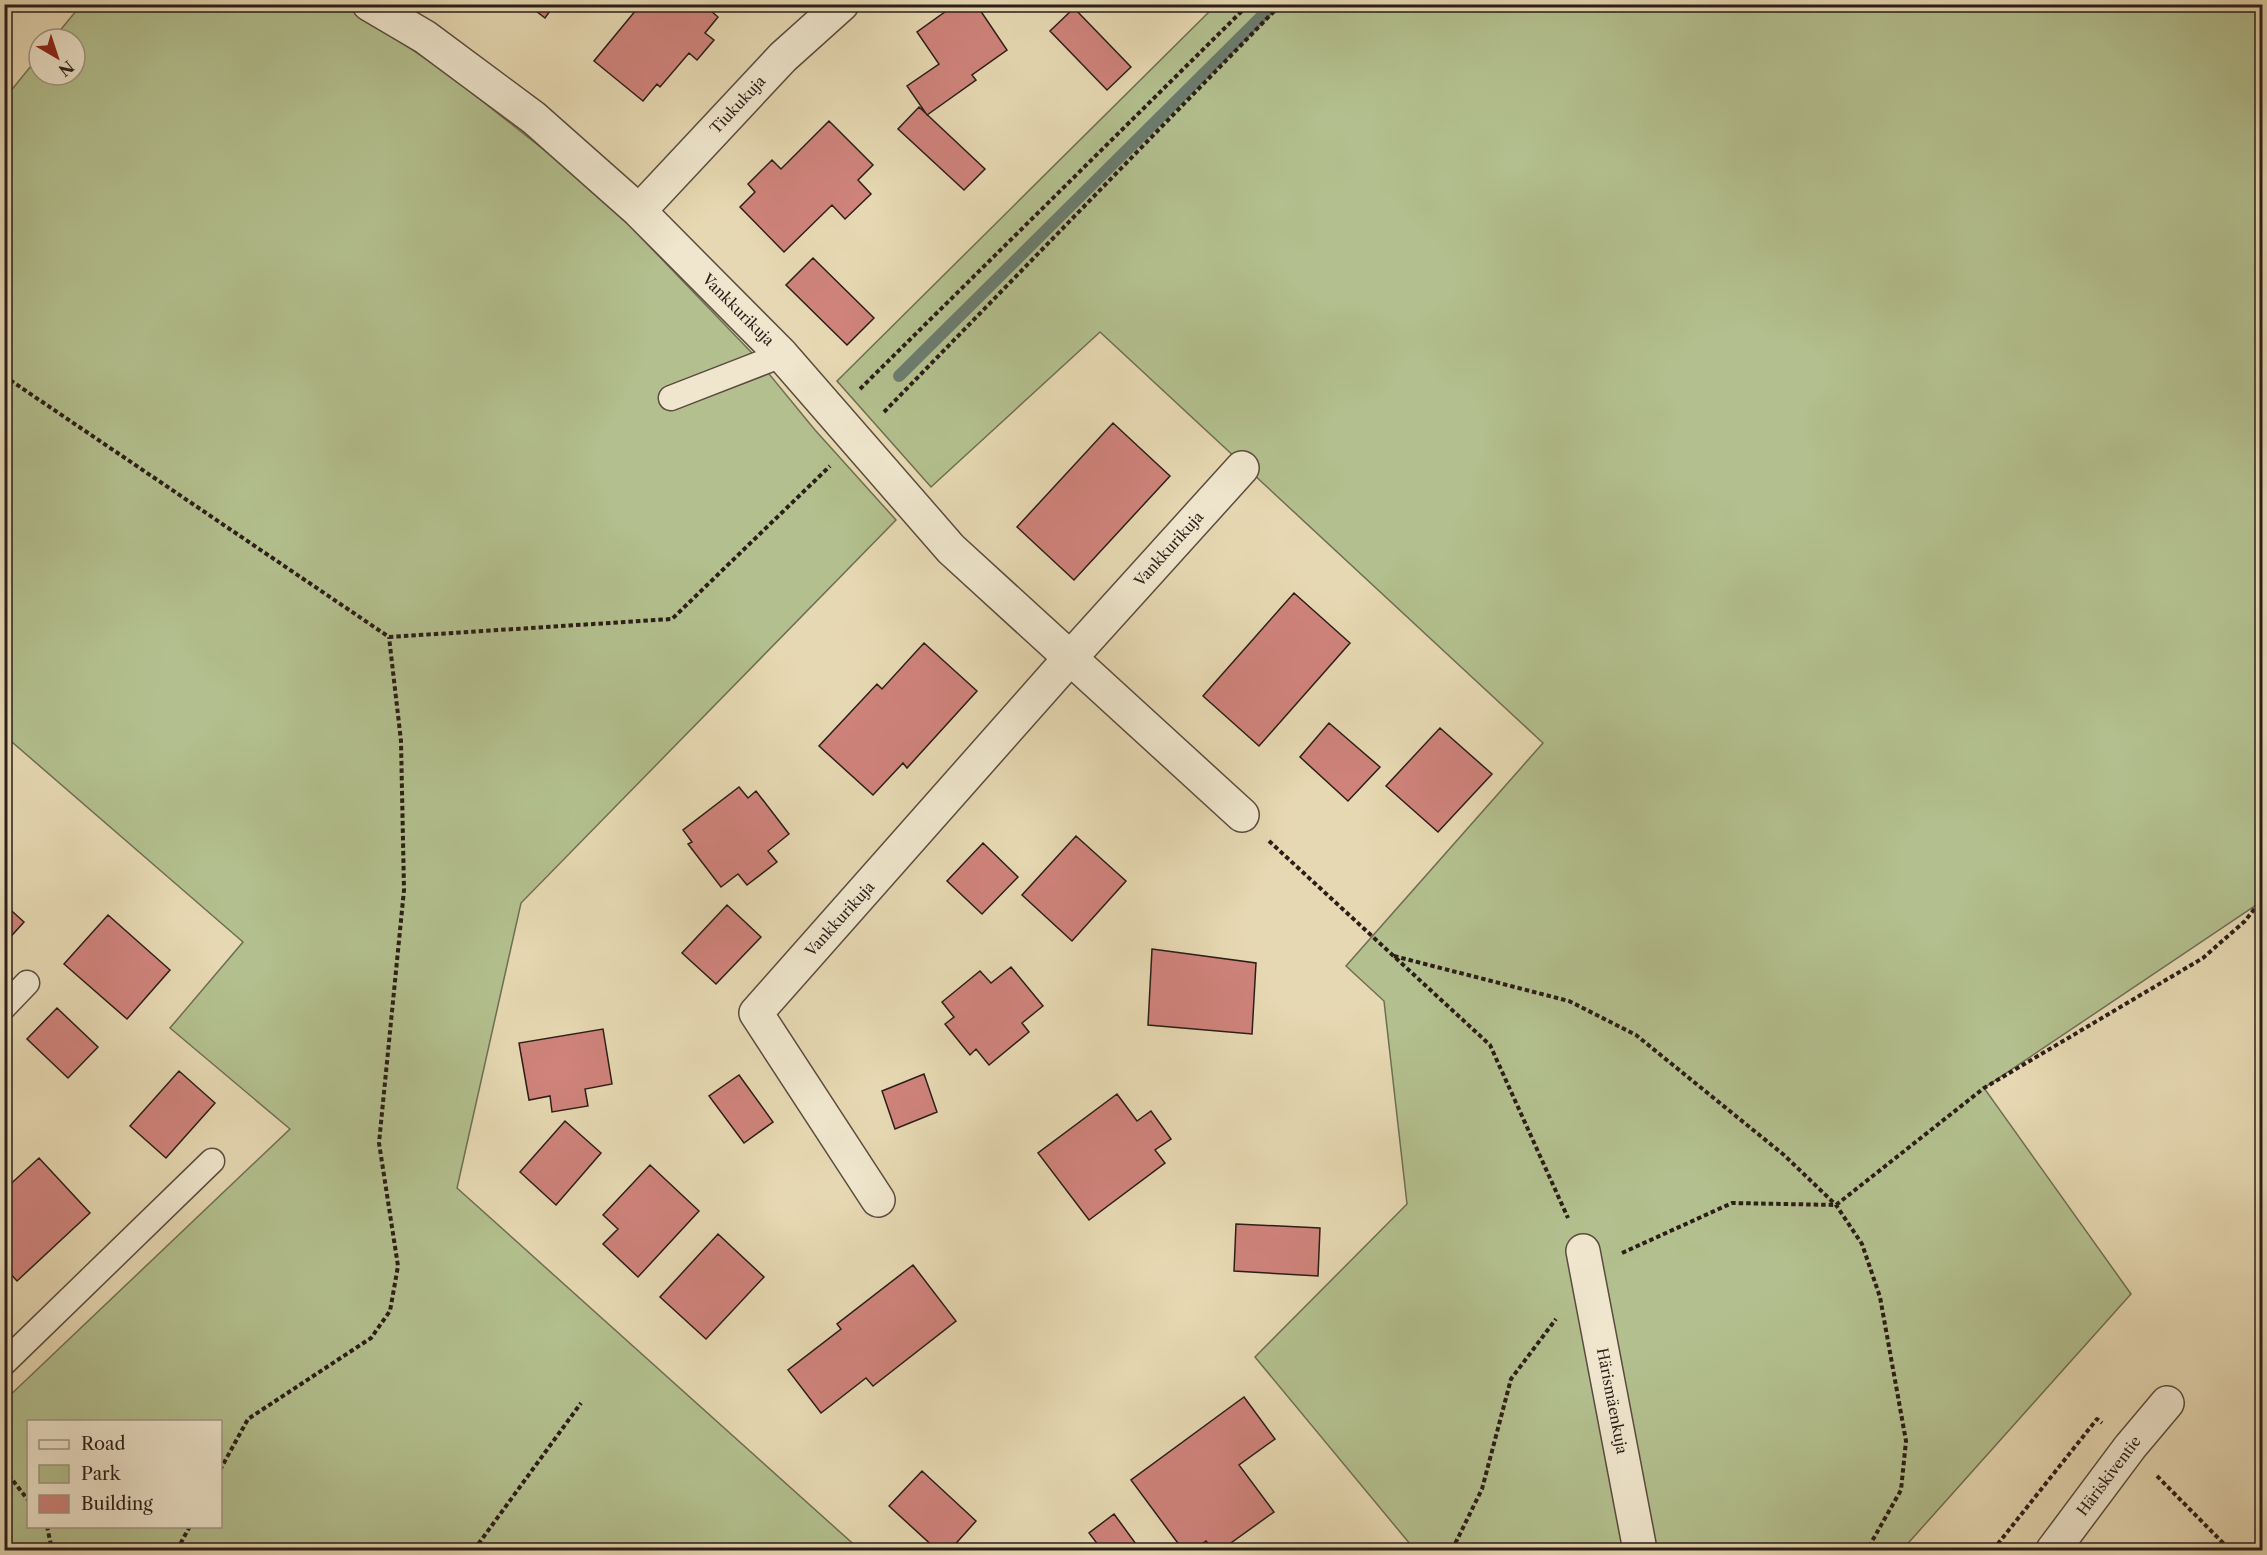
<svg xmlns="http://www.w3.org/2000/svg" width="2267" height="1555" font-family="'Libre Caslon Text',serif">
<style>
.green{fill:#b3bf8e;stroke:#6f6e53;stroke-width:1.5;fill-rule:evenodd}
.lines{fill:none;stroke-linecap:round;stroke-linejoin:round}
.stream{stroke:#6c7c6e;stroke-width:12}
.building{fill:#cf837b;stroke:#2b1e18;stroke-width:1.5}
.lane-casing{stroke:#5a4c3e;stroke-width:27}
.street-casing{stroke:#5a4c3e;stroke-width:36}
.path{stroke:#2b1e18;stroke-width:4;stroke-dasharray:4.5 3;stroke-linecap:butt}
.lane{stroke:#efe6cd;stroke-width:24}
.street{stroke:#efe6cd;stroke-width:33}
.labels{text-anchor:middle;stroke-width:4.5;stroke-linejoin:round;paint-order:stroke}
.street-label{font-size:15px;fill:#2b1e18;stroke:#efe6cd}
</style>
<rect width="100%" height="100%" fill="#e6d8b2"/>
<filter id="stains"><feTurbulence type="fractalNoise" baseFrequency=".00333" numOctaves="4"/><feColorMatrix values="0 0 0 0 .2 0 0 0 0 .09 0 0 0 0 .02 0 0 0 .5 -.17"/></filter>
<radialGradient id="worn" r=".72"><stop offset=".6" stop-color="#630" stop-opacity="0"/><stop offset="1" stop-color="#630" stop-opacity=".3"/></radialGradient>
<path class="green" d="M81 5H345L443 70 553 157 628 224 751 352 815 430 896 520 521 903 457 1188 860 1550H5V1400L290 1129 170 1028 243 942 5 736V98L39 56V75H75V39H53ZM28 1422H220V1526H28Z
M1216 5H2262V901L1984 1088 2131 1294 1902 1550H1415L1255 1357 1407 1204 1384 1001 1346 966 1543 743 1100 332 931 487 837 381Z"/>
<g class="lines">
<path class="stream" d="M899 376 1274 4"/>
</g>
<path class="building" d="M527 4H555L545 18Z
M641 4H703L718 17 705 33 714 40 697 60 689 53 660 87 657 84 643 101 594 61Z
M956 4H976L1007 50 972 75 976 80 927 115 907 86 939 64 917 32Z
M1074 8 1131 67 1107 90 1050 31Z
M919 107 985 169 964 190 898 129Z
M829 121 873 165 858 180 871 194 845 219 832 205 784 252 740 207 755 192 748 184 772 160 781 169Z
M813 258 874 318 847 345 786 285Z
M1113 423 1170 476 1074 580 1017 527Z
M1294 593 1350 643 1259 746 1203 696Z
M924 643 977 691 907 768 903 763 873 795 819 746 877 684 882 689Z
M1329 723 1380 767 1348 801 1300 757Z
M1440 728 1492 774 1438 832 1386 786Z
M739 787 748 798 756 791 789 834 768 851 777 862 747 885 738 874 721 887 688 844 692 842 683 830Z
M1076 836 1126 881 1072 941 1022 895Z
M983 843 1018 877 982 914 947 881Z
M4 904 24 922 4 944Z
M727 905 761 937 716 984 682 953Z
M108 915 170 970 127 1019 64 964Z
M1152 949 1256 963 1252 1034 1148 1025Z
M1011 967 1043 1006 1022 1023 1029 1032 989 1065 976 1049 970 1055 945 1024 954 1017 942 1002 980 971 991 983Z
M57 1008 98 1047 68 1078 27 1039Z
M603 1029 612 1084 585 1089 588 1106 552 1112 550 1096 529 1100 519 1043Z
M179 1071 215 1103 166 1158 130 1126Z
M924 1074 937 1112 895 1129 882 1091Z
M739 1075 773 1122 744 1143 709 1096Z
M1117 1094 1137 1121 1151 1111 1171 1139 1155 1150 1165 1163 1089 1220 1038 1153Z
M565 1121 601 1153 556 1205 520 1172Z
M39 1158 90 1213 17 1281 8 1271 4 1274V1190Z
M650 1165 699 1211 638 1277 603 1244 618 1229 603 1215Z
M1236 1224 1320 1228 1318 1276 1234 1271Z
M718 1234 764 1277 706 1339 660 1297Z
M913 1265 956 1321 873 1386 866 1378 821 1413 788 1370 841 1329 837 1324Z
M1244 1397 1275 1439 1239 1465 1274 1512 1221 1550H1213L1206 1541 1193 1550H1183L1131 1480Z
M922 1471 976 1521 950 1550H937L889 1506Z
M1114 1514 1136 1544 1128 1550H1102L1089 1533Z"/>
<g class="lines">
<g class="lane-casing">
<path id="lane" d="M671 398 782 355
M4 1007 27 983
M4 1363 212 1161"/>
</g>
<g class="street-casing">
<path id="street" d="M369 4 425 37 534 118 639 211 782 355 951 549 1242 815
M639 211 783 57 842 4
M878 1200 756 1013 1071 657 1242 468
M1583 1251 1640 1550
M2053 1550 2130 1447 2167 1403"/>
</g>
<path class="path" d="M2257 4 2262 11
M4 376 389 637 672 619 830 466
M860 389 1249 4
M884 412 1281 4
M1269 841 1490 1045 1568 1218
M1394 956 1569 1001 1636 1035 1784 1155 1836 1205 1862 1244 1880 1297 1906 1441 1901 1490 1867 1550
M1622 1253 1732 1203 1836 1205 1984 1088 2203 958 2245 921 2262 899
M4 1469 28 1500
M220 1470 248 1419 371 1338 390 1311 398 1266 379 1143 404 890 401 741 389 637
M2157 1476 2230 1550
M47 1526 52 1550
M177 1550 190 1526
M474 1550 581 1403
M1452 1550 1482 1489 1511 1379 1556 1319
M1993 1550 2097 1419 2102 1423"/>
<use href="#lane" class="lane"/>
<use href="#street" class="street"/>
</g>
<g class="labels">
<g class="street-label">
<text transform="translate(738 105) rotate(-47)" y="5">Tiukukuja</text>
<text transform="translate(738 310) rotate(45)" y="5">Vankkurikuja</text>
<text transform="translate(1169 549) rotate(-48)" y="5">Vankkurikuja</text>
<text transform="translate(840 919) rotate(-48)" y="5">Vankkurikuja</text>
<text transform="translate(1612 1401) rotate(79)" y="5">Härismäenkuja</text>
<text transform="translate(2109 1476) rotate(-53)" y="5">Häriskiventie</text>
</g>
</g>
<rect width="2267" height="1555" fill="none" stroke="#e6d8b2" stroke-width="24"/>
<rect x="6" y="6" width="2255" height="1543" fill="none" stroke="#2b1e18" stroke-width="3"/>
<rect x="12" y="12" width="2243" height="1531" fill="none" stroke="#2b1e18" stroke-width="1.5"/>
<rect x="27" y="1420" width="195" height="108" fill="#efe6cd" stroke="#a19685" stroke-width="1.5"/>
<rect x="39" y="1440" width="30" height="9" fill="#efe6cd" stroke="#a19685" stroke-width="1.5"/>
<text x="81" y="1450" font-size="18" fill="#2b1e18">Road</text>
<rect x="39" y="1465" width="30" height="18" fill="#b3bf8e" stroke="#a19685" stroke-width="1.5"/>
<text x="81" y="1480" font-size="18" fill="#2b1e18">Park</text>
<rect x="39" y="1495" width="30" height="18" fill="#cf837b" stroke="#a19685" stroke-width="1.5"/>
<text x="81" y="1510" font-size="18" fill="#2b1e18">Building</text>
<g transform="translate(57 57) rotate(141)"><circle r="28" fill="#efe6cd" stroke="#a19685" stroke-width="1.5"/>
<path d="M0-4.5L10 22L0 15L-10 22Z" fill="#8f2418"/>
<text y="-9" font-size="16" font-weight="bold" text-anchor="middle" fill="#2b1e18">N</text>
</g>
<rect width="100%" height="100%" filter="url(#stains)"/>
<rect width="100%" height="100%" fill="url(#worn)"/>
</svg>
